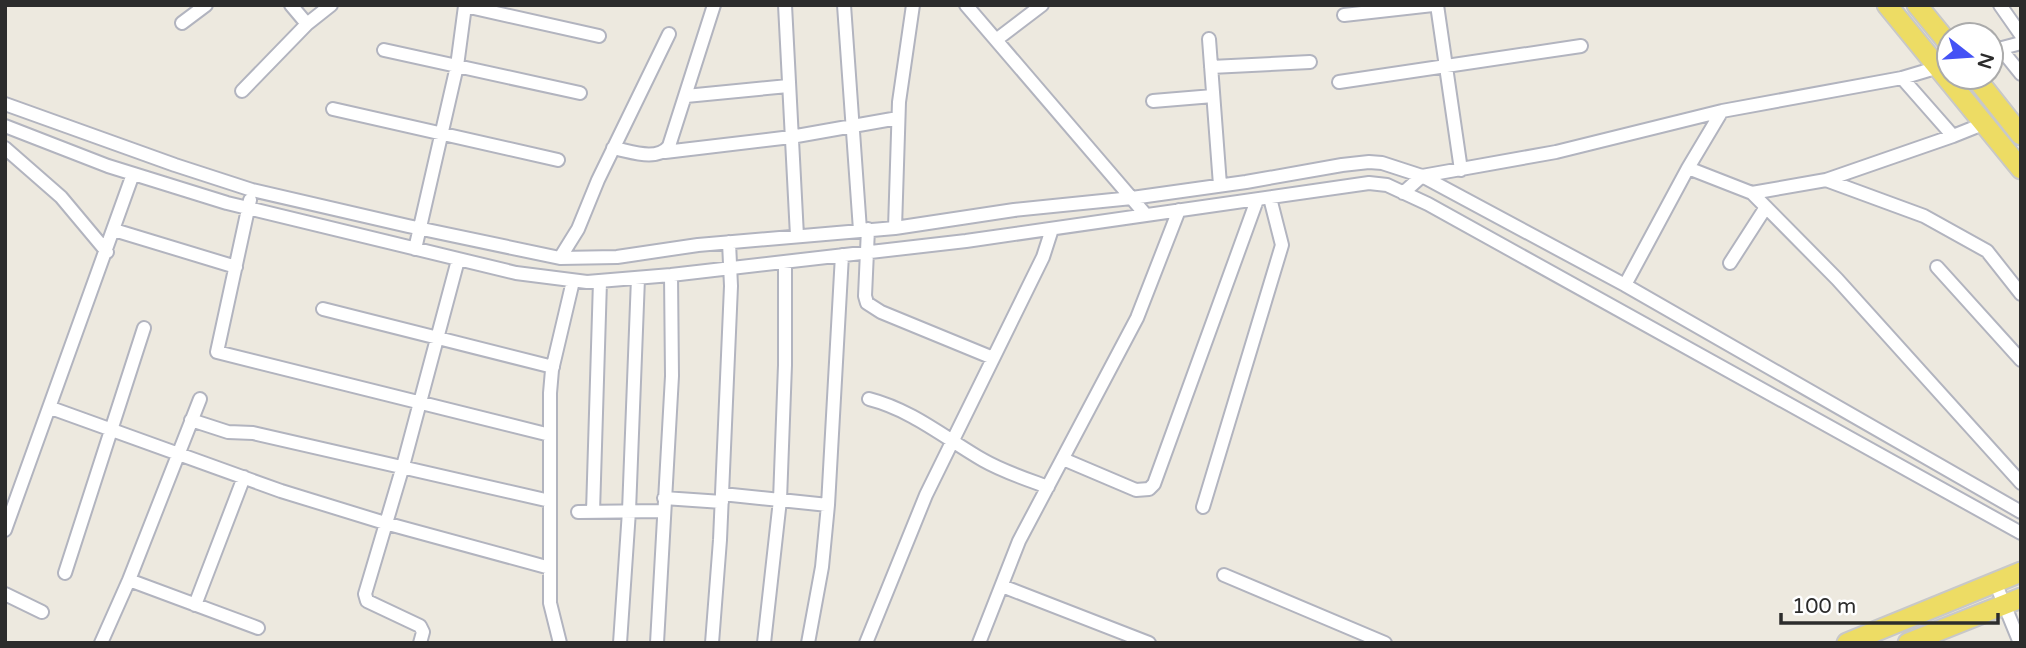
<svg xmlns="http://www.w3.org/2000/svg" width="2026" height="648" font-family="'Varela Round',sans-serif">
<style>
.lines{fill:none;stroke-linecap:round;stroke-linejoin:round}
.minor-casing{stroke:#b2b4bf;stroke-width:16}
.primary-casing{stroke:#c8c8c8;stroke-width:23}
.minor{stroke:#fff;stroke-width:12}
.primary{stroke:#eddc64;stroke-width:19}
</style>
<rect width="100%" height="100%" fill="#ede9df"/>
<g class="lines">
<g class="minor-casing">
<path id="minor" d="M291 5 307 24
M785 5 797 236
M844 5 860 230
M966 5 1146 215
M1437 5 1461 170
M2000 5 2021 35
M1344 15 1433 5
M182 23 206 5
M1209 39 1220 185
M996 40 1042 5
M2000 48 2021 74
M384 50 580 93
M1991 51 2021 43
M1211 67 1310 62
M1902 78 1953 136 1983 124
M1339 82 1581 46
M242 91 307 24 331 5
M686 96 788 86
M1153 101 1213 96
M5 104 175 165 252 190 408 226 560 258 617 257 698 245 895 228 1014 210 1132 198 1246 182 1342 165 1369 162 1382 163 1422 176 1625 285 2021 512
M333 109 558 160
M5 126 108 166 227 203 516 273 587 282 671 275 966 241 1369 183 1387 185 1428 204 2021 533
M5 148 61 197 107 252
M613 148C630 151 657 162 669 146L714 5
M665 152 791 137 898 118
M1688 168 1752 193 1837 279 2021 483
M1826 180 1953 136
M1403 193 1422 176 1556 152 1722 111 1902 78 1949 64
M1752 193 1826 180 1924 216 1987 251 2021 294
M250 200 217 352 550 435
M895 228 899 102 913 5
M868 229 865 296 867 303 881 312 993 358
M114 230 236 267
M415 249 457 66 465 6 599 36
M560 258 578 229 598 180 669 34
M1730 263 1766 207
M1937 267 2021 360
M1625 285 1688 168 1722 111
M323 309 553 367
M869 399C912 410 945 438 983 460 1004 472 1026 479 1048 487
M51 408 281 491 385 523 550 568
M191 420 228 432 253 433 550 501
M1063 459 1136 490 1149 489 1154 484 1257 200
M722 494 828 505
M664 498 722 502
M1203 507 1282 245 1270 198
M578 512 663 511
M593 512 600 281
M5 530 133 174
M65 573 144 328
M1224 575 1385 643
M129 580 258 628
M1995 582 2020 643
M1002 586 1149 643
M5 594 42 612
M195 605 244 477
M101 643 129 580 200 399
M420 643 423 632 420 626 367 601 365 594 403 466 458 260
M560 643 550 603V393L552 370 573 281
M620 643 629 511 638 278
M657 643 672 376 671 275
M712 643 720 540 731 286 729 242
M764 643 780 500 785 365V262
M808 643 822 567 828 505 842 255
M866 643 926 495 1043 257 1052 229
M979 643 1019 541 1137 318 1179 210"/>
</g>
<g class="primary-casing">
<path id="primary" d="M1887 5 2021 169
M1917 5 1949 44
M1975 77 2021 135
M1847 643 2021 572
M1908 643 2021 598"/>
</g>
<use href="#minor" class="minor"/>
<use href="#primary" class="primary"/>
</g>
<rect width="2026" height="648" fill="none" stroke="#2c2c2c" stroke-width="14"/>
<g transform="translate(1970 56) rotate(107)"><circle r="33" fill="#ffffff" stroke="#ababab" stroke-width="2"/>
<path d="M0-5L12 26L0 18L-12 26Z" fill="#4452f5"/>
<text y="-10" font-size="19" font-weight="bold" text-anchor="middle" fill="#2c2c2c">N</text>
</g>
<path d="M1781 613v10h217v-10" fill="none" stroke="#2c2c2c" stroke-width="3.5"/>
<text x="1792" y="613" font-size="21" fill="#2c2c2c" stroke="#ffffff" stroke-width="5" paint-order="stroke">100 m</text>
</svg>
